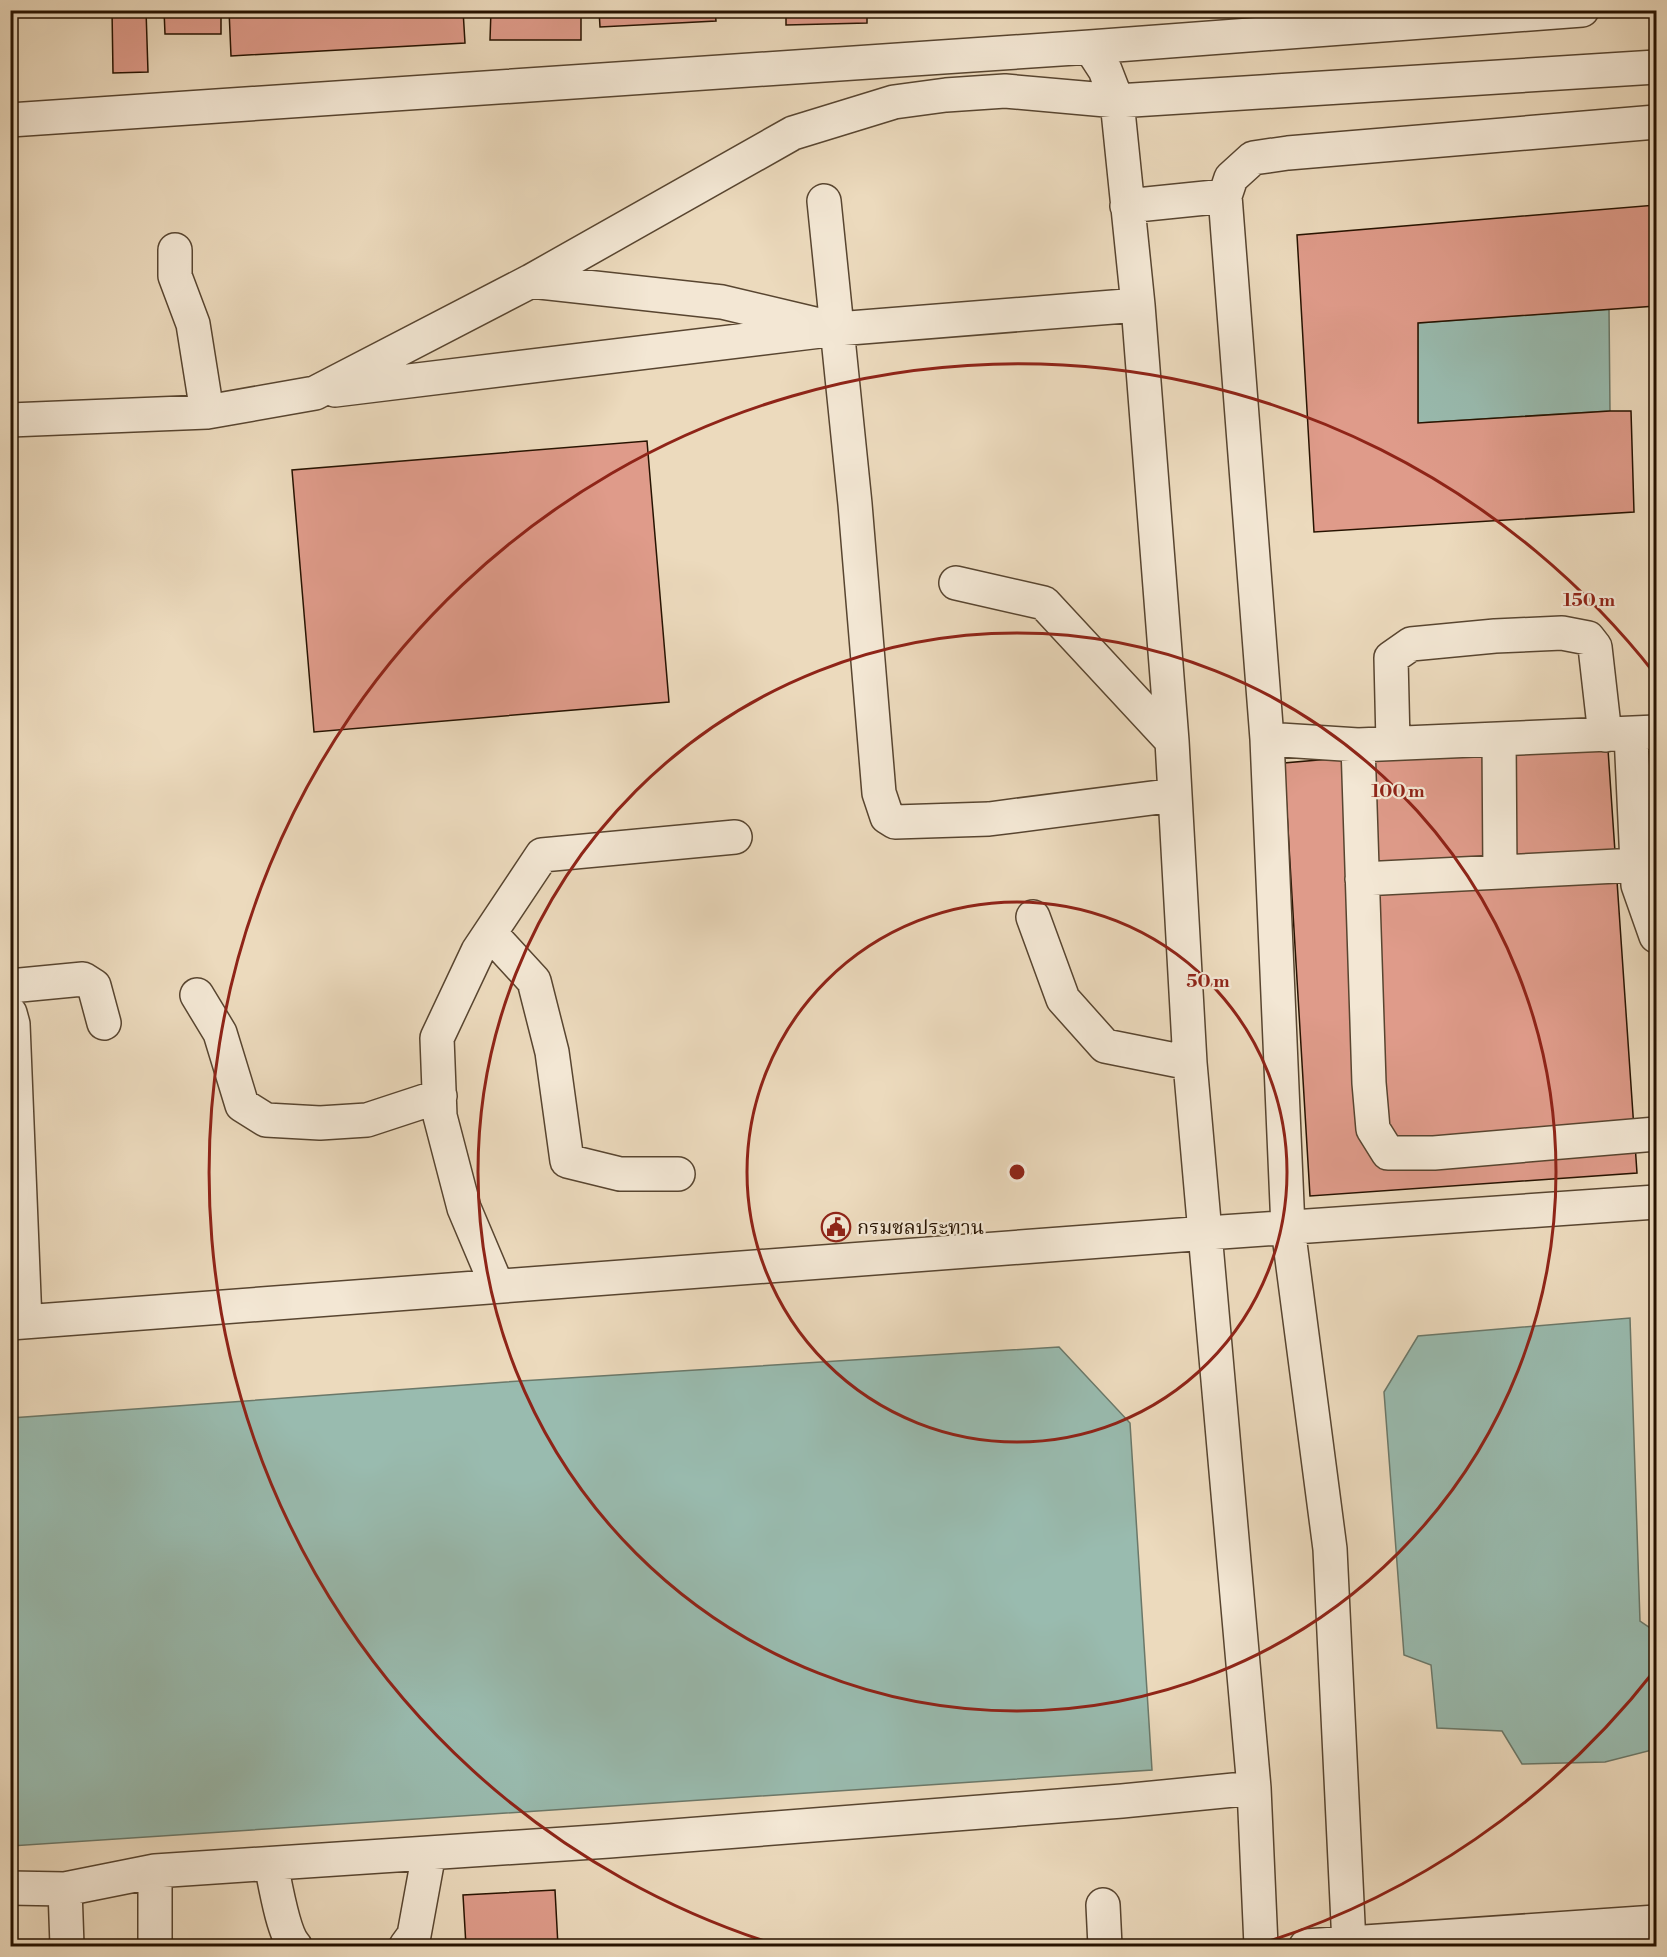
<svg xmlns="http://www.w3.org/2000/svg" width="1667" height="1957" font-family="'Libre Bodoni','Noto Serif Thai',serif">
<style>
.water{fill:#99bbaf;stroke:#6b7869;stroke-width:1.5}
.building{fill:#df9b8a;stroke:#271301;stroke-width:1.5}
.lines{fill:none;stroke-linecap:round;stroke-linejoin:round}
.minor-casing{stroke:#584530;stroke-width:36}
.minor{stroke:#f3e7d4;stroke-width:33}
.ring{fill:none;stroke:#8f2418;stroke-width:3}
.labels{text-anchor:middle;stroke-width:4.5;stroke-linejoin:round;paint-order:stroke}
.poi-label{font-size:20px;fill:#271301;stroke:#f3e7d4;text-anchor:start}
.centre{fill:#8f2418;stroke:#f3e7d4;stroke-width:3}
.ring-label{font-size:18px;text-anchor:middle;font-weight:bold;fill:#8f2418;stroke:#f3e7d4;stroke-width:4.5;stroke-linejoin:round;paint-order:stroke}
</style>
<rect width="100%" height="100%" fill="#ecdabd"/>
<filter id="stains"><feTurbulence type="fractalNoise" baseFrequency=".00333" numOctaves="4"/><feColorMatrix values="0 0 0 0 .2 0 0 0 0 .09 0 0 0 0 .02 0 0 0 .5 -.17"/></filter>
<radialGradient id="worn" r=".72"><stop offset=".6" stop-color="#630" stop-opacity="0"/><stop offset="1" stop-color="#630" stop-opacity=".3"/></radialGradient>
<path class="water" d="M1609 309 1610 411 1418 423V323Z
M1630 1318 1640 1621 1656 1632V1749L1605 1762 1522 1764 1502 1731 1437 1728 1431 1665 1404 1655 1384 1392 1418 1336Z
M1059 1347 1130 1423 1152 1770 11 1846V1418L506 1382Z"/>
<path class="building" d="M112 10H146L148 72 113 73Z
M164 10H221V34H165Z
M229 10H463L465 43 231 56Z
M491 10H581V40H490Z
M599 10H715L716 21 600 27Z
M786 10H867V23L786 25Z
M871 10H945V13L944 15 871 16Z
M945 10H1028L945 13Z
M1656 205V306L1418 323V423L1610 411H1631L1634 512 1314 532 1297 235Z
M647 441 669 702 314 732 292 470Z
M1607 735 1637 1173 1310 1196 1284 763Z
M555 1890 558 1946H466L463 1895Z
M138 1941V1946H75Z
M230 1944V1946H180Z"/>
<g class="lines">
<g class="minor-casing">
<path id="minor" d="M1090 47 1105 70 1117 101 1138 305 1172 741 1190 1063 1254 1788 1261 1946
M10 120 1090 47 1582 10
M1225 196 1231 178 1253 158 1288 153 1656 122
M824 201 855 504 879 793 887 817 895 822 989 819 1175 795
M1127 206 1225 196 1267 739
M175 250V276L193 324 207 412
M531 281 722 302 815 324
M335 390 837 329 1138 305
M10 420 207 412 315 393 531 281 793 133 894 102 946 95 1005 91 1117 101 1656 67
M956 583 1044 603 1172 741
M1631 734 1638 885 1656 936
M1499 739 1500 872
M1393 743 1391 658 1411 644 1495 636 1562 633 1588 638 1595 647 1605 735
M1358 745 1369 1083 1373 1129 1388 1153H1434L1656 1134
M1362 879 1637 865
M1033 917 1063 999 1105 1046 1190 1063
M490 933 534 981 552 1052 567 1161 620 1174H678
M10 986 83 979 94 986 104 1023
M197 995 220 1033 242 1105 266 1120 320 1123 367 1120 440 1096
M10 1013 13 1024 25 1322
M497 1286 464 1208 440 1116 437 1038 478 951 542 855 735 837
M10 1323 1207 1233 1656 1202
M271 1864C275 1883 283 1933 295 1946
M10 1888 65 1889 155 1871 609 1841 1122 1801 1254 1788
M65 1889 67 1946
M1103 1905 1105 1946
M1349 1944 1330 1549 1288 1228 1267 739 1358 745 1656 732
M155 1946V1871
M406 1946 414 1935 429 1853
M1306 1946 1656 1922"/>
</g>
<use href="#minor" class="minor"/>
</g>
<g class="ring">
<circle cx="1017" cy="1172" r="270"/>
<circle cx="1017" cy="1172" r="539"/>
<path d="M1655 1670A809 809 0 0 1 1254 1946M780 1946A809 809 0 1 1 1655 674"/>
</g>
<defs>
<g id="civic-ring" transform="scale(1.5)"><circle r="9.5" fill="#f3e7d4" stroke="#8f2418" stroke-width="1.5"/><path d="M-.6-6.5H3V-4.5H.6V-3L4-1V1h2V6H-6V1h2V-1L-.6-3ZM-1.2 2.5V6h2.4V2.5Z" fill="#8f2418"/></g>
</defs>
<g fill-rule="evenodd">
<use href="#civic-ring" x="836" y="1227"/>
</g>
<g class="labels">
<g class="poi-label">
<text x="857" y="1234">กรมชลประทาน</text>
</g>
</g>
<circle cx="1017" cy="1172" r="9" class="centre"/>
<g class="ring-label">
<text x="1589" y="606">150 m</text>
<text x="1398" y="797">100 m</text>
<text x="1208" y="987">50 m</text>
</g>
<rect width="1667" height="1957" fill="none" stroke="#ecdabd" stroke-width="36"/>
<rect x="12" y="12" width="1643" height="1933" fill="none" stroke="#271301" stroke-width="3"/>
<rect x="18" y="18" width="1631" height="1921" fill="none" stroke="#271301" stroke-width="1.5"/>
<rect width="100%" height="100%" filter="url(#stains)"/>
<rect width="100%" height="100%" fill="url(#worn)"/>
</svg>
